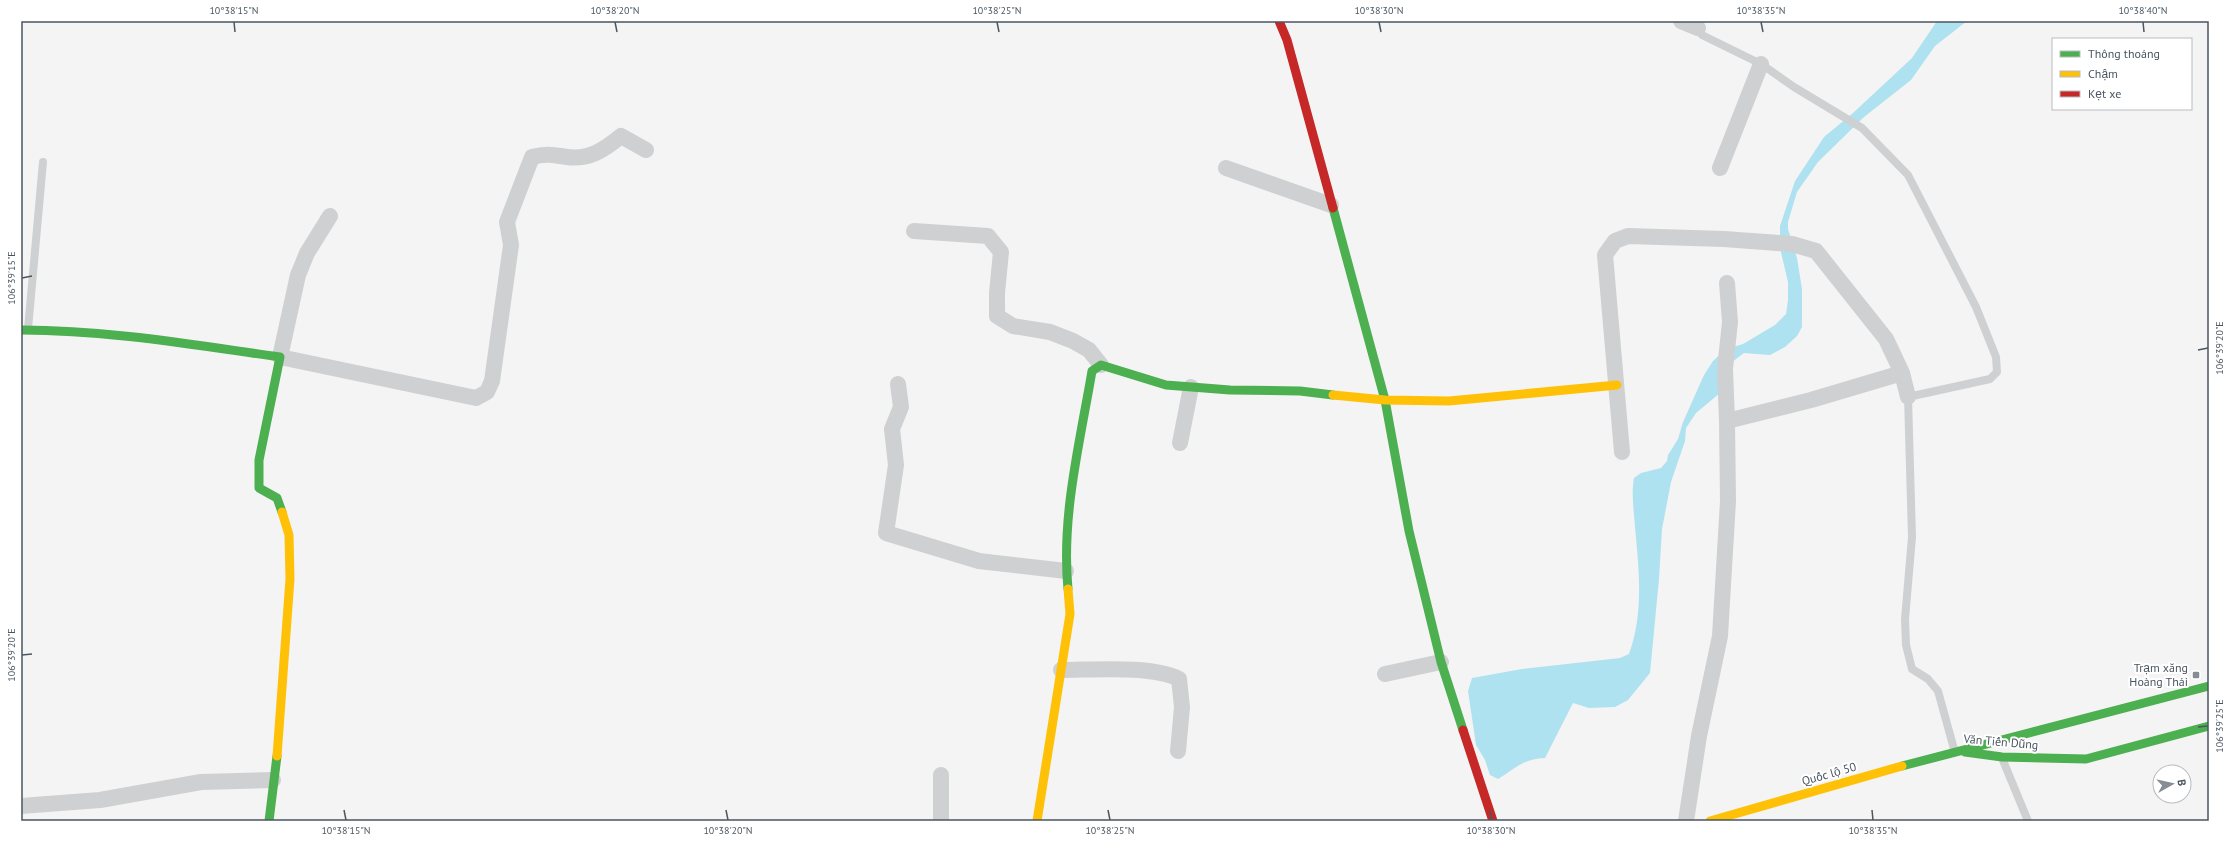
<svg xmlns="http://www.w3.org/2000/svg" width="2230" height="842" font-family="'PT Sans',sans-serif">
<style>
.water{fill:#aee2f0}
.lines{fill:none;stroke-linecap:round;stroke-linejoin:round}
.lane{stroke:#ced0d2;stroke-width:8}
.street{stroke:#ced0d2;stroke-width:16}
.fast{stroke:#4caf50;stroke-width:9}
.slow{stroke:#ffc107;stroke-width:9}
.jam{stroke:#c62828;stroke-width:9}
.ticks{fill:none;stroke:#4a5661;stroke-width:1.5}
.poi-dot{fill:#868d94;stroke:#fff;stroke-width:1.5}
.labels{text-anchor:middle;stroke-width:4;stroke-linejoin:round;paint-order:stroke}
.poi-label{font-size:12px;fill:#4a5661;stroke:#fff;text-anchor:end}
.street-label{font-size:12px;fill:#4a5661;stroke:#fff}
.neatline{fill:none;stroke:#4a5661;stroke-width:1.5}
.ticks-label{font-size:10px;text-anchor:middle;fill:#4a5661}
</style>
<rect width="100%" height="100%" fill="#f4f4f4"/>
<path class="water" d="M1937 21H1967L1935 46 1911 80 1864 117 1818 162 1797 192 1788 222V229L1797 258 1802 289V327L1797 336 1785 347 1770 355 1744 353 1723 369 1720 393 1696 413 1686 428 1685 441 1671 482 1662 529 1659 579 1650 673 1628 700 1615 707 1589 708 1573 703 1545 758C1523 759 1516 768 1498 779L1490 775 1485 760 1476 745 1468 691 1472 678 1522 669 1620 658 1629 654C1644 613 1639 570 1635 527 1634 511 1631 494 1634 478L1641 473 1661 468 1667 461 1668 455 1678 439 1683 422 1704 375 1713 361 1726 349 1743 344 1775 325 1786 314 1788 300V282L1780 248V226L1795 181 1824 137 1853 113 1912 58Z"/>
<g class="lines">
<path class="lane" d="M1697 26 1702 35 1761 64 1794 87 1862 128 1908 175 1976 307 1996 357 1997 372 1990 379 1908 397 1912 537 1905 619 1906 645 1912 669 1928 679 1938 691 1954 749
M28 329 43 162
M2002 758 2028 821"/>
<path class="street" d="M1681 21 1698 28
M1226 168 1331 205
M1720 168 1761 64
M330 216 307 253 298 275 280 357 476 398 487 392 492 381 511 245 507 222 532 157C547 153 552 155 567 157 589 160 604 150 621 136L646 150
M914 231 988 236 1001 252 997 293V316L1013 326 1050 332 1073 341 1089 350 1101 365
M1727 283 1730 322 1725 369 1727 421
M898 384 901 407 892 429 896 465 886 533 979 561 1066 571
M1180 443 1191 387
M1622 452 1605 255 1615 241 1628 236 1724 239 1792 244 1816 251 1886 339 1902 373 1908 397
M1061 670C1094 670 1151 665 1179 679L1182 707 1178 751
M1385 674 1441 662
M21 806 100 800 201 782 273 780
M941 821V775
M1686 821 1699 736 1720 636 1728 501 1727 421 1811 400 1902 373"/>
<path class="fast" d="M1333 208 1385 400 1409 531 1441 662 1463 730
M21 330C108 330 194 345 280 357L259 460V488L277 498 282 512
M1068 589C1061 516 1080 442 1092 371L1101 365 1166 385 1230 390 1300 391 1333 395
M1965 752 2002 757 2086 759 2209 726
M1902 766 2209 686
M269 821 277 756"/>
<path class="slow" d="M1333 395 1385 400 1449 401 1617 385
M277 756 290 579 289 535 282 512
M1037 821 1070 614 1068 589
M1710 821 1902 766"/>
<path class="jam" d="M1279 21 1287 40 1333 208
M1463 730 1493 821"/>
</g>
<path class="ticks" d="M234 22 235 32M615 22 617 32M997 22 999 32M1379 22 1381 32M1761 22 1763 32M2143 22 2144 32M22 278 32 276M2198 350 2208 348M22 655 32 654M2198 727 2208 726M344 810 346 820M726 810 728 820M1108 810 1110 820M1490 810 1491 820M1872 810 1873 820"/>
<rect class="poi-dot" x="2192" y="671" width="8" height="8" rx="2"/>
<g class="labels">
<g class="poi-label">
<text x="2188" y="672">Trạm xăng<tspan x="2188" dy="14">Hoàng Thái</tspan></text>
</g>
<g class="street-label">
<text transform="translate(2001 742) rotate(5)" y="4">Văn Tiến Dũng</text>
<text transform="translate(1829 774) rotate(-16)" y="4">Quốc lộ 50</text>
</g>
</g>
<rect width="2230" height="842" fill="none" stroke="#ffffff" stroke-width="44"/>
<rect x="2052" y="38" width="140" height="72" fill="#ffffff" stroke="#b7bbc0"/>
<rect x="2060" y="51" width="20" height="6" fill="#4caf50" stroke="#b7bbc0"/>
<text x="2088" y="58" font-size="12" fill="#4a5661">Thông thoáng</text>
<rect x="2060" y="71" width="20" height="6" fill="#ffc107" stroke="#b7bbc0"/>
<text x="2088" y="78" font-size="12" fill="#4a5661">Chậm</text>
<rect x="2060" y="91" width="20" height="6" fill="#c62828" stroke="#b7bbc0"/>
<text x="2088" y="98" font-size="12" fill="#4a5661">Kẹt xe</text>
<g transform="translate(2172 784) rotate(82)"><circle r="19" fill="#ffffff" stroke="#b7bbc0"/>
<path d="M0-3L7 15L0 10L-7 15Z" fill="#868d94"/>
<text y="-6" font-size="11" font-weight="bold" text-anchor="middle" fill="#4a5661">B</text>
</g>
<rect x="22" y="22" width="2186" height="798" class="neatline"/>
<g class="ticks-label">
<text x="234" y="14">10°38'15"N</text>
<text x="615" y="14">10°38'20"N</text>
<text x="997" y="14">10°38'25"N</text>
<text x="1379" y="14">10°38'30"N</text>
<text x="1761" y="14">10°38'35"N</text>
<text x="2143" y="14">10°38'40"N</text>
<text transform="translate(11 278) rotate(-90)" y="4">106°39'15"E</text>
<text transform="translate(2219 348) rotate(-90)" y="4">106°39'20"E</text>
<text transform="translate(11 655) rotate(-90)" y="4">106°39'20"E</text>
<text transform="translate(2219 726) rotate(-90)" y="4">106°39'25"E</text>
<text x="346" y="834">10°38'15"N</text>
<text x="728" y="834">10°38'20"N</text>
<text x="1110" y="834">10°38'25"N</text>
<text x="1491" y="834">10°38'30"N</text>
<text x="1873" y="834">10°38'35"N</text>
</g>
</svg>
